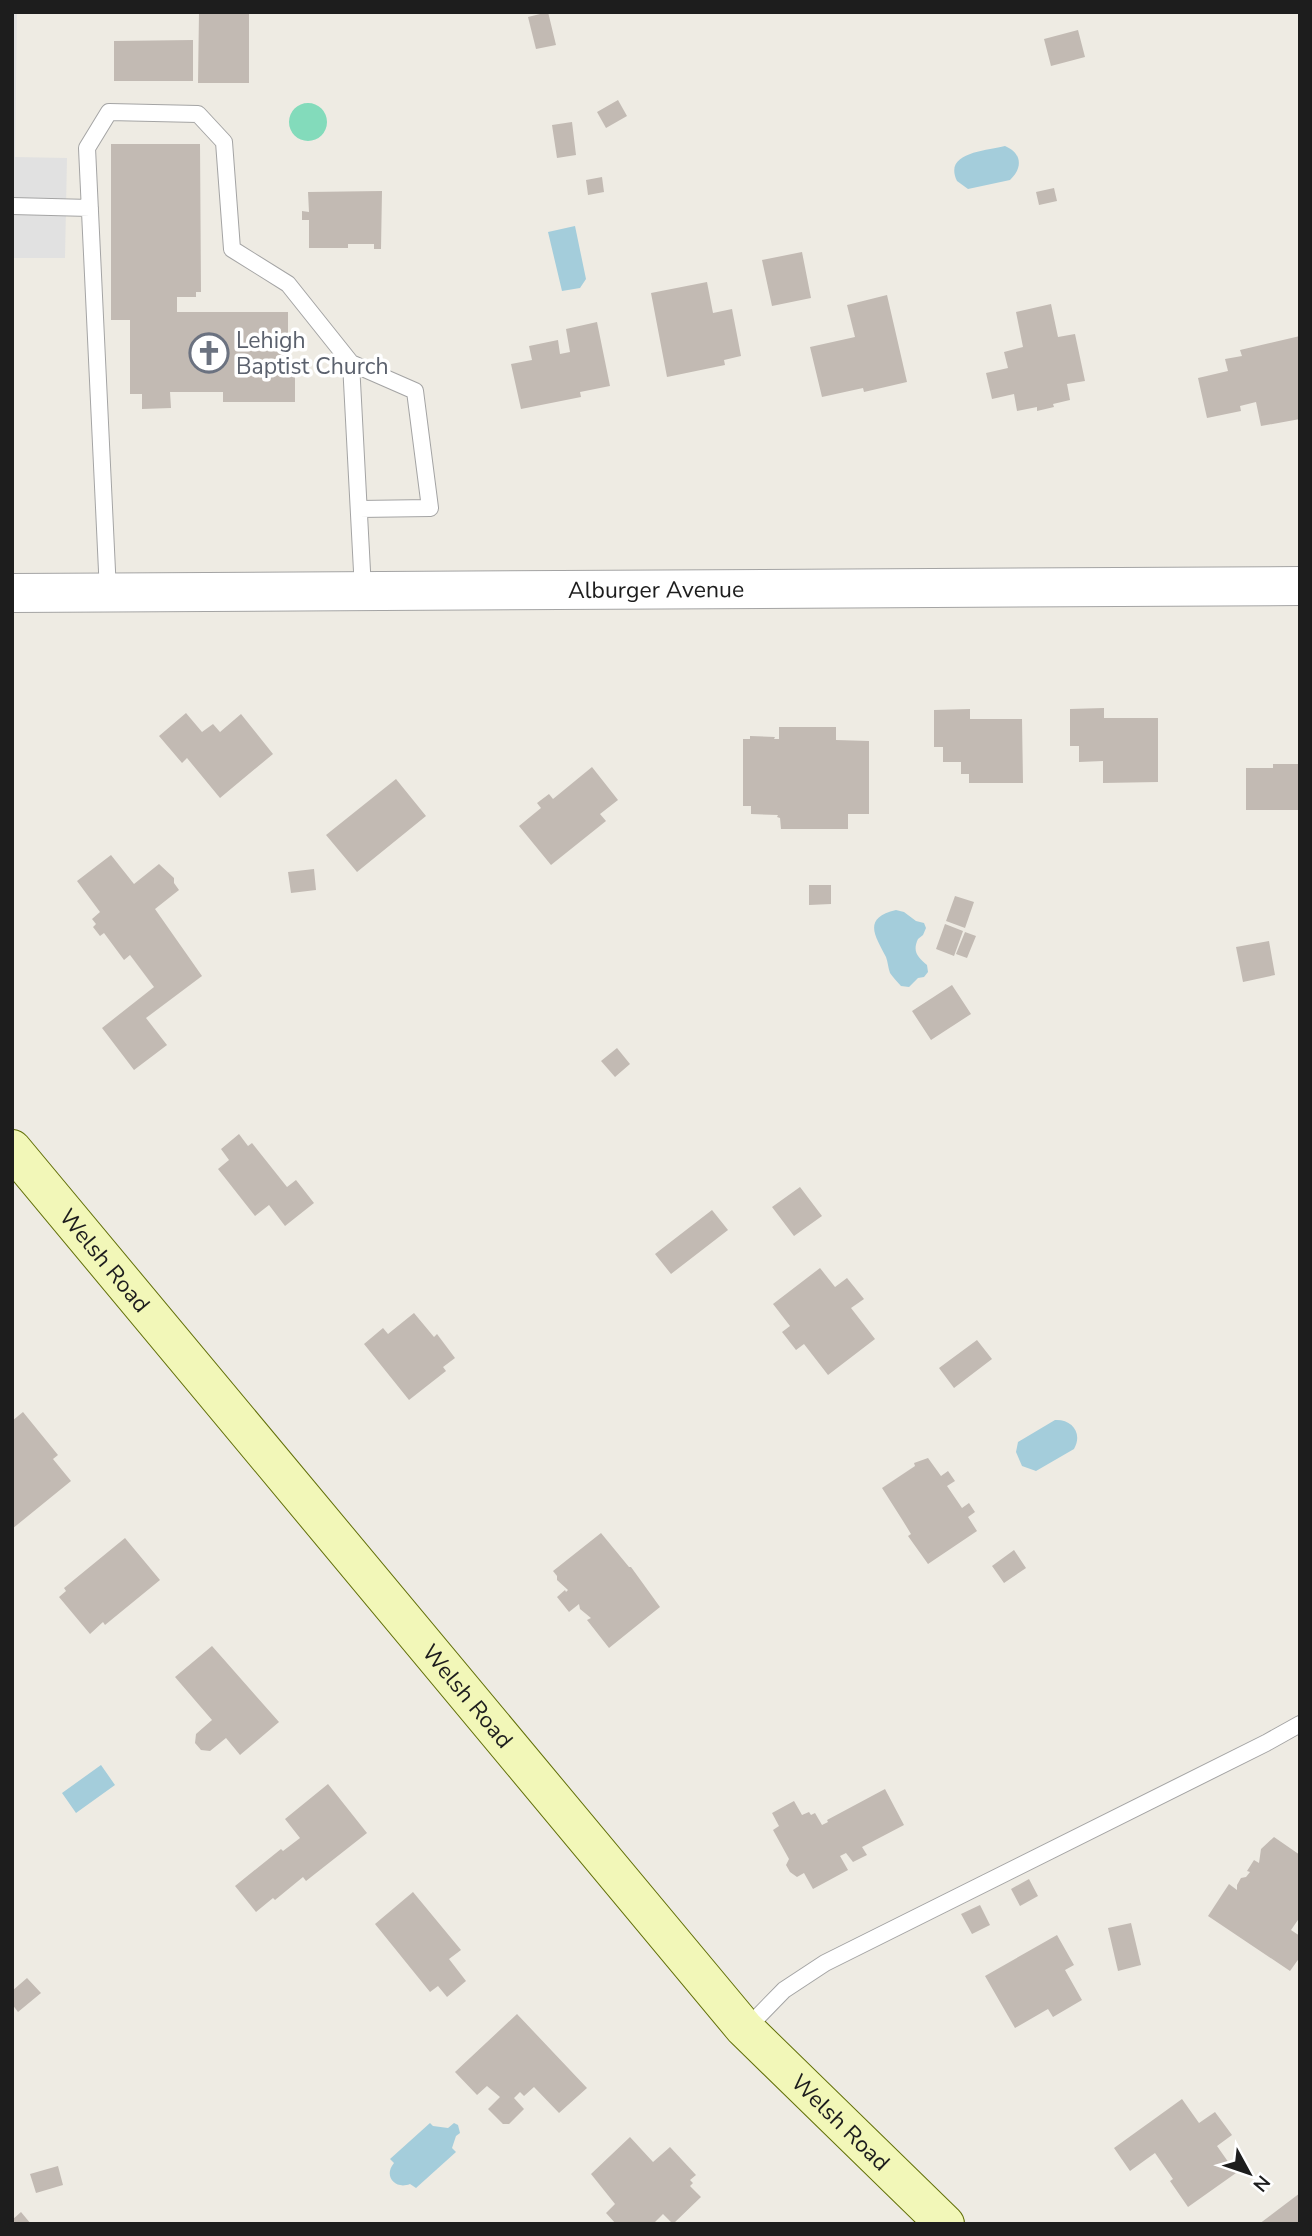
<svg xmlns="http://www.w3.org/2000/svg" width="1312" height="2236" font-family="'Nunito Sans',sans-serif">
<style>
.pitch{fill:#83dbbb}
.parking{fill:#e1e1e1}
.water{fill:#a4cddb}
.building{fill:#c2bab3}
.lines{fill:none;stroke-linecap:round;stroke-linejoin:round}
.service-casing{stroke:#a4a4a4;stroke-width:18}
.tertiary-casing{stroke:#a4a4a4;stroke-width:40}
.secondary-casing{stroke:#627008;stroke-width:40}
.service{stroke:#fff;stroke-width:16}
.tertiary{stroke:#fff;stroke-width:38}
.secondary{stroke:#f2f7b8;stroke-width:38}
.labels{text-anchor:middle;stroke-width:7;stroke-linejoin:round;paint-order:stroke}
.worship-label{font-size:23px;fill:#5b616d;stroke:#fff;text-anchor:start}
.street-label{font-size:23px;fill:#1d1d1d;stroke:#fff}
</style>
<rect width="100%" height="100%" fill="#eeebe3"/>
<path class="pitch" d="M289 122a19 19 0 1 1 38 0a19 19 0 1 1-38 0Z"/>
<path class="parking" d="M12 12H17L15 157 67 158 65 258H12Z"/>
<path class="water" d="M1005 146C1022 153 1023 168 1010 180L968 189 957 181C943 152 986 151 1005 146Z
M575 226 586 279 580 288 562 291 548 232Z
M896 910 904 912 916 921 924 923 926 928 923 935 918 939C912 952 918 957 927 965L928 972 924 977 918 978 909 987 901 986C897 982 893 977 890 973 888 968 888 962 886 957 875 936 862 918 896 910Z
M1055 1420C1072 1419 1083 1433 1074 1449L1036 1471 1022 1466 1016 1452 1018 1442Z
M101 1765 115 1785 76 1813 62 1793Z
M430 2123 433 2126 448 2128 454 2123 458 2125 460 2133 456 2136 452 2148 456 2152 416 2188 410 2184C395 2190 383 2176 394 2163L390 2159Z"/>
<path class="building" d="M199 12H249V83H198Z
M548 12 556 45 536 49 528 17Z
M1078 30 1085 57 1051 66 1044 39Z
M193 40V81H114V41Z
M618 100 627 116 606 128 597 112Z
M572 122 576 155 557 158 552 125Z
M111 144H200L201 292H196V297H177V312H288V367H295V402H223V392H170L171 408 142 409V394H130V320H111Z
M602 177 604 192 588 195 586 180Z
M1054 188 1057 201 1039 205 1036 192Z
M382 191 381 249H374V244H348V248H309V220H302V211L309 212 308 192Z
M802 252 811 298 772 306 762 260Z
M707 282 713 313 732 309 741 356 724 360 725 365 667 377 651 293Z
M887 295 907 382 864 392 863 388 822 397 810 347 855 337 847 305Z
M1051 304 1058 337 1075 334 1085 381 1067 384 1070 400 1053 404 1054 407 1037 411V407L1017 411 1014 394 992 399 986 373 1008 368 1004 352 1023 347 1016 312Z
M597 322 610 386 580 392 581 397 521 409 511 364 532 360 529 346 558 340 560 354 570 352 566 329Z
M1300 336V419L1261 426 1256 402 1240 406 1241 411 1207 418 1198 378 1228 371 1225 359 1242 356 1240 350Z
M1104 708V718H1158V782L1103 783V761L1079 762V746H1070V709Z
M970 709V719H1022L1023 783H969V774H961V762H943V747H934V710Z
M186 713 202 732 213 724 220 732 241 714 273 754 220 798 187 758 182 763 159 736Z
M779 727H836V740L869 741V814H848V829H781L780 818 777 817 778 815 751 814V806H743V739H750V736L775 737 774 739H779Z
M1273 764H1300V810H1246V768H1273Z
M592 767 618 800 600 814 606 821 551 865 519 826 541 808 537 803 549 794 553 799Z
M396 779 426 816 357 872 326 835Z
M111 855 134 884 159 864 174 878V883L179 890 155 909 202 976 146 1018 167 1045 134 1070 102 1028 154 987 130 955 124 960 104 933 100 936 93 927 96 924 92 919 100 912 77 881Z
M314 869 316 890 291 893 288 872Z
M809 885H831V904L809 905Z
M955 896 974 902 965 928 946 921Z
M945 924 963 931 954 956 936 949Z
M965 932 976 936 967 958 956 954Z
M1269 941 1275 975 1243 982 1236 947Z
M952 985 971 1014 931 1040 912 1011Z
M617 1048 630 1064 615 1077 601 1061Z
M239 1134 248 1146 252 1143 287 1187 296 1180 314 1203 285 1226 269 1205 255 1216 218 1169 229 1160 221 1149Z
M800 1187 822 1216 794 1236 772 1207Z
M712 1210 728 1230 671 1274 655 1254Z
M820 1268 835 1287 847 1278 864 1299 851 1308 875 1339 828 1375 804 1344 796 1350 782 1332 790 1326 773 1304Z
M414 1313 434 1337 437 1334 455 1358 443 1367 446 1371 409 1400 364 1344 383 1328 388 1334Z
M977 1340 992 1359 954 1388 939 1368Z
M23 1412 58 1455 53 1459 71 1481 12 1529V1421Z
M928 1458 941 1476 948 1471 955 1481 947 1486 962 1508 969 1503 975 1512 968 1517 977 1531 928 1564 908 1536 911 1534 903 1521 882 1488 915 1466 914 1463Z
M601 1533 629 1567H631L660 1607 609 1648 587 1620 591 1618 580 1609 579 1604 569 1612 557 1597 565 1590 566 1592 568 1590 557 1580V1576L553 1571Z
M125 1538 160 1580 105 1625 103 1622 90 1634 59 1597 66 1591 64 1588Z
M1014 1550 1026 1568 1004 1583 992 1566Z
M212 1646 279 1722 240 1755 226 1738 210 1751 201 1750 195 1743 196 1734 212 1720 175 1677Z
M328 1784 367 1833 306 1881 303 1877 275 1900 273 1898 256 1912 235 1886 281 1849 283 1851 300 1838 285 1819Z
M885 1789 904 1825 862 1847 867 1855 853 1862 846 1853 840 1856 848 1870 813 1889 804 1873 797 1877 790 1872 786 1865 789 1859 773 1830 779 1826 772 1813 794 1801 802 1815 809 1812 811 1815 815 1813 822 1825 828 1822 827 1820Z
M1274 1837 1300 1855V1917L1291 1930 1300 1936V1957L1290 1971 1208 1916 1229 1884 1237 1890V1885L1241 1878 1246 1877 1250 1872 1247 1871 1254 1860 1259 1863 1261 1849Z
M1029 1879 1038 1896 1020 1906 1011 1889Z
M413 1892 461 1950 449 1959 466 1981 447 1997 438 1986 430 1992 375 1924Z
M980 1905 990 1925 972 1934 961 1914Z
M1131 1923 1141 1965 1118 1971 1108 1928Z
M1057 1935 1074 1965 1065 1970 1082 2000 1053 2017 1048 2009 1015 2028 985 1976Z
M27 1978 41 1993 18 2012 12 2004V1991Z
M517 2014 587 2088 559 2113 534 2087 524 2096 520 2092 514 2098 524 2109 509 2124H503L488 2109 500 2097 487 2086 477 2095 455 2072Z
M1182 2099 1199 2123 1215 2112 1232 2135 1217 2146 1236 2173 1188 2207 1170 2181 1173 2179 1155 2153 1130 2171 1114 2148Z
M630 2137 653 2162 670 2147 696 2175 690 2180 693 2183 690 2186 701 2197 673 2224 663 2214 653 2224H616L606 2213 615 2204 591 2174Z
M58 2166 63 2185 36 2193 30 2174Z
M1300 2193V2224H1259Z
M21 2212 31 2224H12V2220Z"/>
<g class="lines">
<g class="service-casing">
<path id="service" d="M12 206 90 208
M351 363 415 391 430 508 359 509
M108 592 87 148 109 112 198 114 224 142 232 249 288 284 351 363 363 590
M746 2029 784 1990 825 1963 1266 1743 1300 1724"/>
</g>
<g class="tertiary-casing">
<g id="tertiary">
<path id="s1" d="M12 593 1300 586"/>
</g>
</g>
<g class="secondary-casing">
<g id="secondary">
<path id="s2" d="M12 1149 744 2028 945 2224"/>
</g>
</g>
<use href="#service" class="service"/>
<use href="#tertiary" class="tertiary"/>
<use href="#secondary" class="secondary"/>
</g>
<defs>
<g id="church-ring" transform="scale(2.0125)"><circle r="9.5" fill="#fff" stroke="#6b7280" stroke-width="1.5"/><path d="M-1.2-6h2.4v3.5h3.3v2.4h-3.3V6h-2.4V-.1h-3.3v-2.4h3.3Z" fill="#6b7280"/></g>
</defs>
<g fill-rule="evenodd">
<use href="#church-ring" x="209" y="353"/>
</g>
<g class="labels">
<g class="worship-label">
<text x="236" y="348">Lehigh<tspan x="236" dy="26">Baptist Church</tspan></text>
</g>
<g class="street-label">
<text dy="8" stroke="none"><textPath href="#s1" startOffset="644">Alburger Avenue</textPath></text>
<text dy="8" stroke="none"><textPath href="#s2" startOffset="145">Welsh Road</textPath></text>
<text dy="8" stroke="none"><textPath href="#s2" startOffset="712">Welsh Road</textPath></text>
<text dy="8" stroke="none"><textPath href="#s2" startOffset="1279">Welsh Road</textPath></text>
</g>
</g>
<rect width="1312" height="2236" fill="none" stroke="#1d1d1d" stroke-width="28"/>
<g transform="translate(1249 2173) rotate(130)" stroke="#ffffff" stroke-width="5" paint-order="stroke">
<path d="M0-5L12 26L0 18L-12 26Z" fill="#1d1d1d"/>
<text y="-10" font-size="19" font-weight="bold" text-anchor="middle" fill="#1d1d1d">N</text>
</g>
</svg>
